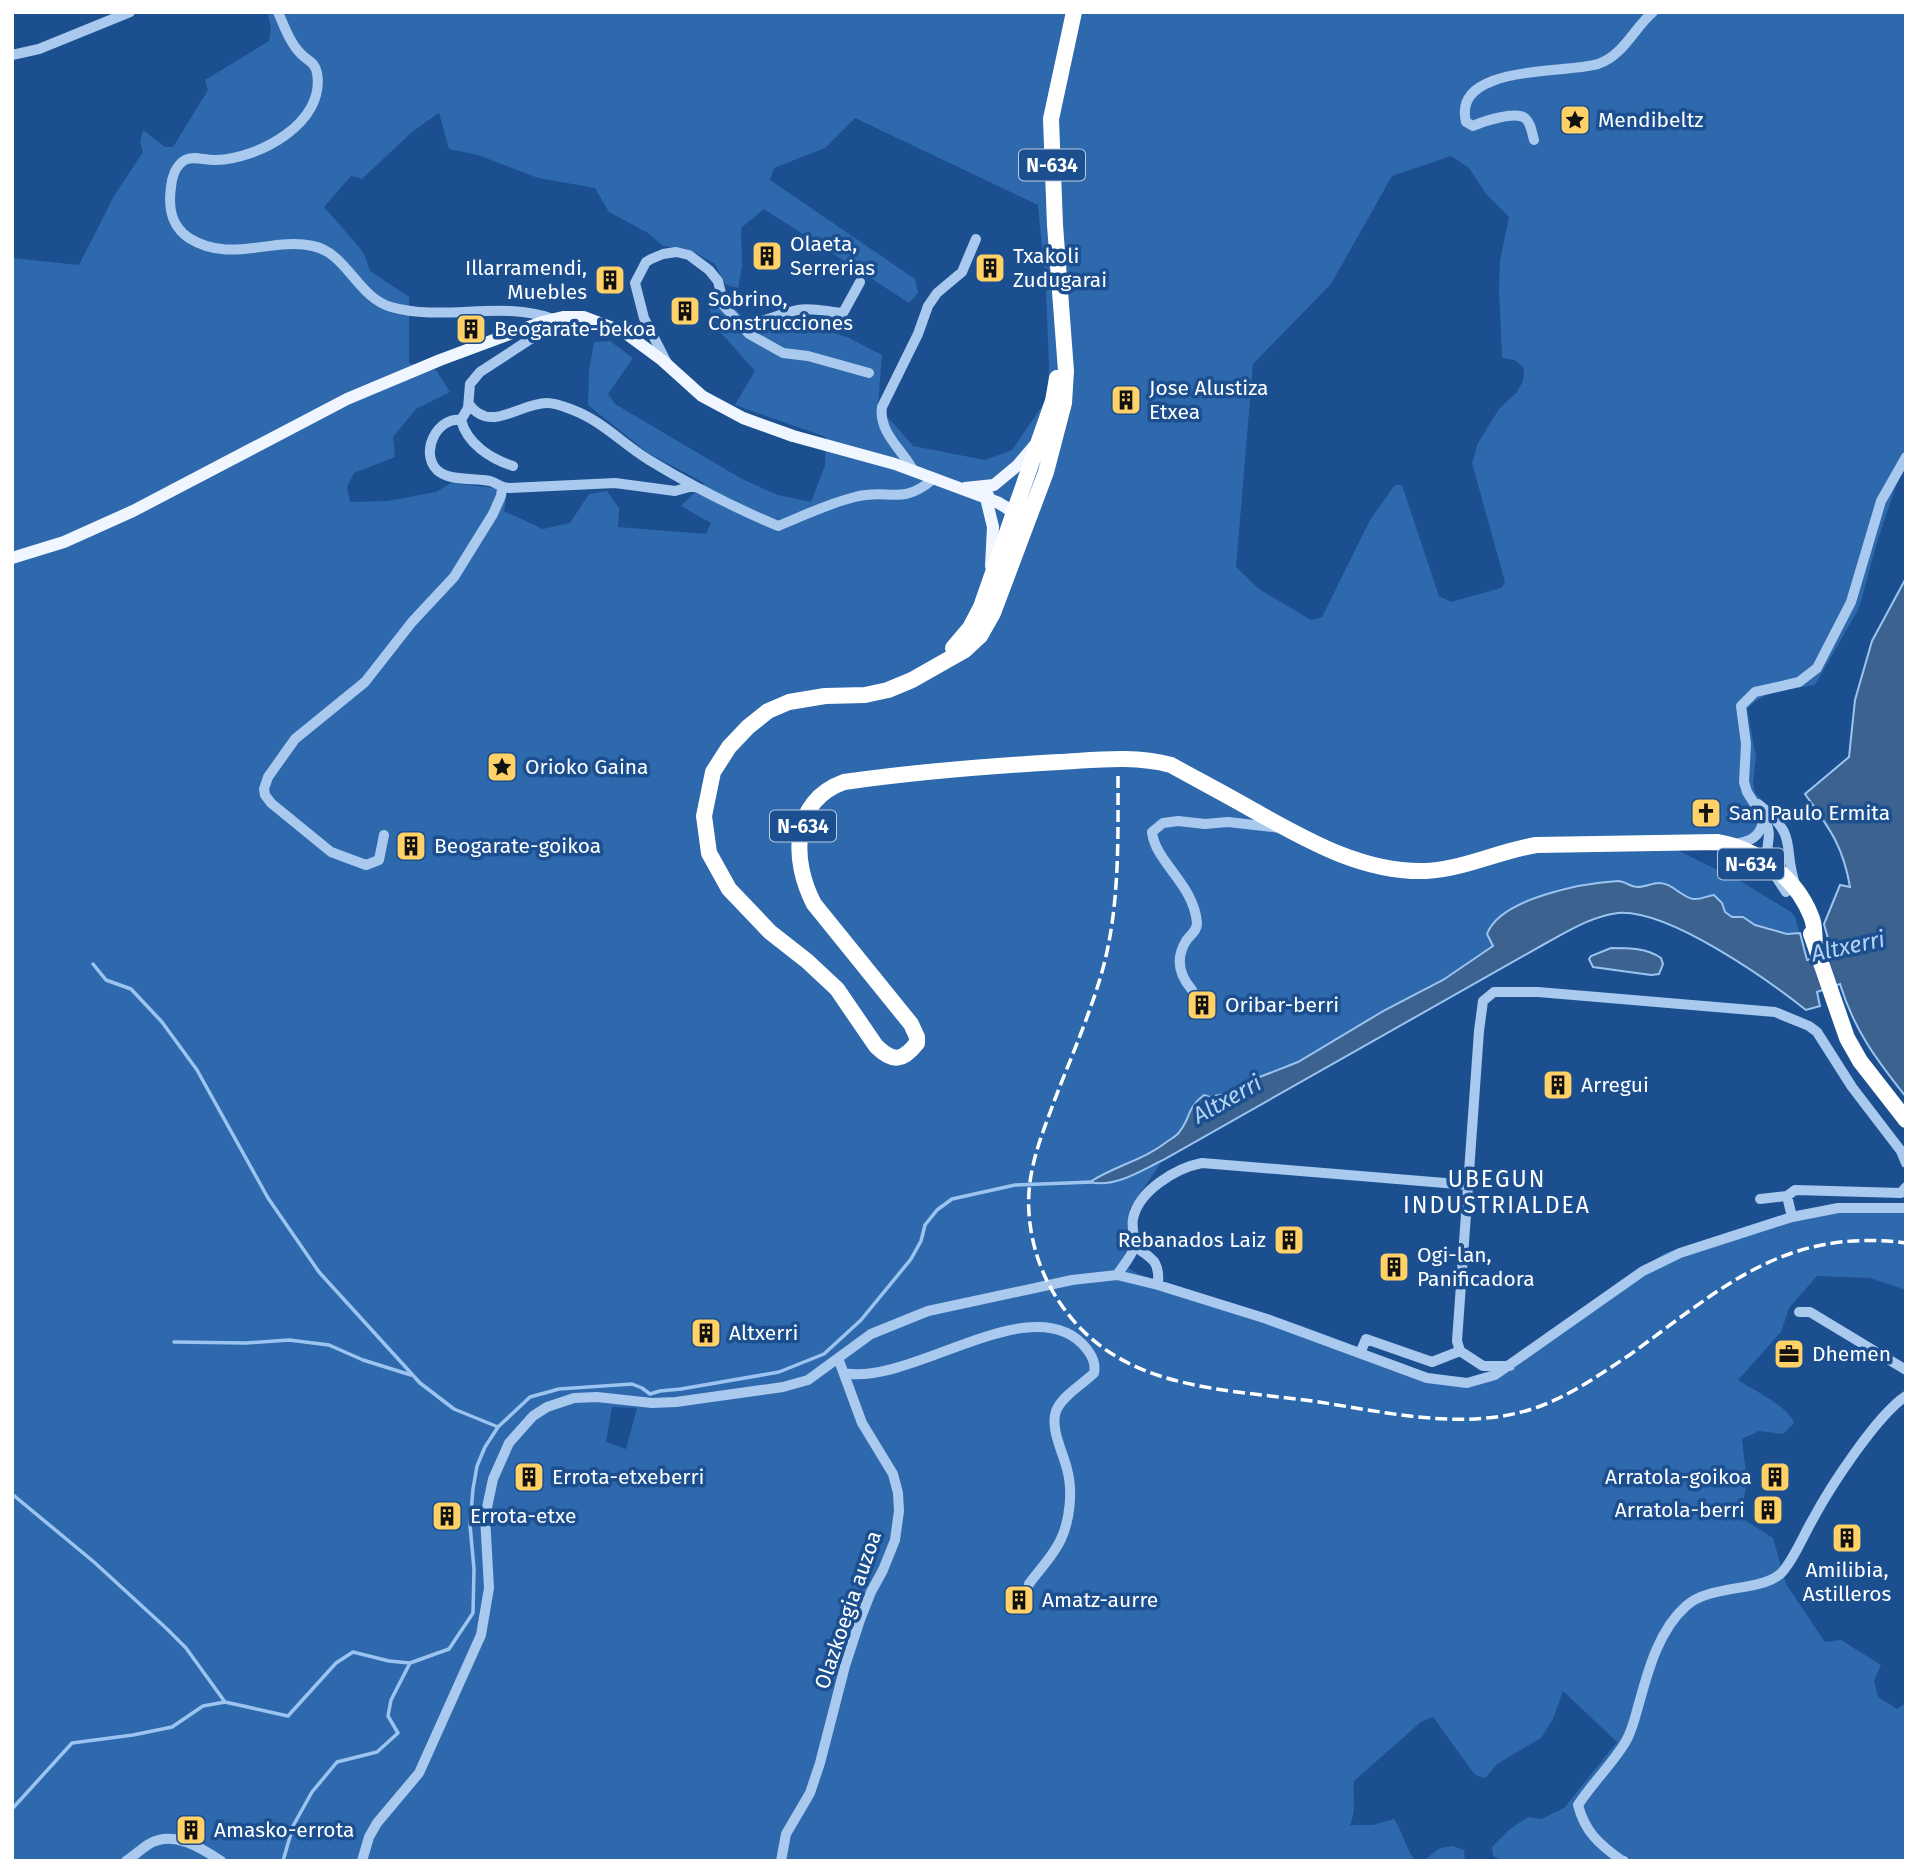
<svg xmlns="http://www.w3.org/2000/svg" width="1918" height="1873" font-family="'Fira Sans',sans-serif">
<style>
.green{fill:#2e69ad;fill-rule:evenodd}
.water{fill:#3c6290;stroke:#9cc4f0;stroke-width:2}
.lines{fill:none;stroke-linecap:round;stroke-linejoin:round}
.stream{stroke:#9cc4f0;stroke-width:3.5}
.minor{stroke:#a9c9ee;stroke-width:10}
.major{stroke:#f0f6ff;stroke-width:12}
.highway{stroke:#fff;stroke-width:16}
.rail{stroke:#fff;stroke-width:3.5;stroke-dasharray:12 5;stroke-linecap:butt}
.labels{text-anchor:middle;stroke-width:7;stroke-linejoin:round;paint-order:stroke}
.shield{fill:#1b4f8f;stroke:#bbcadd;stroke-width:2}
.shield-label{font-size:19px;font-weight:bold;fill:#fff}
.poi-label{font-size:21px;fill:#fff;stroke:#1b4f8f;text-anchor:start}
.street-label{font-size:21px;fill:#fff;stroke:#1b4f8f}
.water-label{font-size:23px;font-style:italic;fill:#b5d3f5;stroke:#1b4f8f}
.neighbourhood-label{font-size:23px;letter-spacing:2px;fill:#fff;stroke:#1b4f8f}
</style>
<rect width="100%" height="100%" fill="#1b4f8f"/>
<path class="green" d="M267 12H1906V466L1901 471 1878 539 1859 608 1815 685C1791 689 1765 689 1747 709L1756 757 1753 783 1755 793 1761 799 1758 830 1743 839 1708 838 1679 851 1740 881 1791 912 1795 917 1807 960 1832 953 1824 924 1840 885 1850 887 1847 869 1835 836 1885 931 1809 966 1784 956 1561 888 1541 897 1493 946 1443 980 1385 1010 1298 1062 1252 1080 1238 1091 1210 1097 1193 1103C1189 1112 1185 1126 1178 1133 1154 1159 1118 1162 1091 1182 1114 1189 1142 1170 1163 1160L1130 1208 1127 1247 1123 1259 1127 1267 1138 1274 1300 1325 1424 1372 1466 1379 1489 1371 1515 1355 1665 1253 1800 1210 1850 1203 1906 1211V1290L1870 1278 1817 1276 1789 1308 1781 1332 1738 1380C1753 1390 1788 1406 1794 1423L1783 1434 1759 1431 1742 1439 1747 1482 1740 1517 1773 1538 1786 1584 1825 1642 1841 1640 1881 1665 1874 1681 1878 1697 1897 1709 1906 1703V1861H1503L1493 1856 1492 1847 1510 1829 1528 1817 1541 1819 1564 1808 1617 1742 1563 1691 1553 1719 1541 1738 1497 1764 1485 1778 1475 1775 1433 1717 1421 1722 1354 1781C1352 1799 1357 1808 1350 1825H1373L1394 1819C1403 1833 1406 1848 1415 1861H12V258L79 265 114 196 143 152 140 142 143 130 165 147H173L208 90 205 80 269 41 271 28ZM439 113 449 149 478 155 538 178 595 188 609 212 648 233 663 246 691 250 715 264 725 284 738 289 742 266 741 228 764 209 909 303 918 293 915 279 770 180 774 168 825 148 855 118 1038 205 1046 290 1049 366 1047 399 1012 450 985 460 913 446 878 406 882 355 849 338 817 327 755 331 727 299 708 306 721 333 755 371 735 405 826 437 825 465 811 502 778 495 742 479 615 404 608 394 633 358 610 341 594 342 589 370 588 405 648 453 704 483 681 506 711 523 706 534 618 527 619 508 607 491 589 494 570 523 543 529 504 511 506 500 495 488 451 483 436 492 388 501 350 502 347 487 354 473 395 457 393 437 416 409 450 392 436 370 409 363V297L370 271 365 256 359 247 324 207 351 176 362 179 413 131ZM1451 156 1469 168 1486 194 1509 217 1500 261 1499 289 1502 358 1515 360 1524 368 1523 381 1516 393 1499 409 1478 443 1472 463 1505 582 1501 588 1451 602 1439 596 1402 485H1395L1370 520 1322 617 1311 620 1259 589 1236 567 1253 364 1331 284 1392 176ZM612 1407 637 1408 626 1449 606 1442Z
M1453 1846 1464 1850 1465 1861H1423L1440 1848Z"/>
<path class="water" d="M1906 578V1097C1876 1059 1854 1030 1840 984L1817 992 1820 1006 1806 1010C1767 979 1668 909 1618 913 1593 916 1570 930 1548 942L1163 1160C1140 1171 1115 1188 1090 1182 1114 1166 1144 1160 1168 1141 1171 1139 1178 1135 1180 1131 1191 1117 1187 1107 1204 1095L1210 1097 1238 1091 1252 1080 1298 1062 1385 1010 1443 980 1493 946 1487 934C1500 898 1584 883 1618 881 1625 881 1630 887 1638 887 1645 887 1652 883 1659 883 1672 883 1680 896 1693 899 1701 900 1706 896 1714 895L1722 903 1725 912 1732 917H1743L1755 925 1787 934 1800 933 1807 960 1832 953 1824 924 1840 885 1850 887C1843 845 1829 828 1805 794L1849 757 1855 700 1872 641Z
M1611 948C1629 948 1647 948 1661 958L1663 964 1659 974 1651 975 1593 967 1589 959 1591 956Z"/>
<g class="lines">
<path class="stream" d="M93 964 106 980 131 989 162 1022 197 1070 268 1198 319 1272 420 1383 454 1409 498 1427
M174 1342 246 1343 289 1340 329 1345 363 1360 411 1375
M12 1494 94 1562 167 1629 186 1648 225 1702
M12 1809 72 1743 133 1735 172 1727 203 1706 225 1702 288 1716 336 1663 353 1652 389 1661 410 1663 449 1649 473 1613 474 1569 470 1525 473 1489 477 1466 485 1447 498 1427 530 1397 559 1389 632 1384 642 1388 650 1394 660 1391 681 1389 779 1372 824 1354 861 1320 911 1259 921 1241 925 1225 937 1210 952 1199 1015 1185 1092 1182
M283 1861 293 1826 312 1792 337 1762 377 1752 398 1733 388 1716 391 1700 410 1663"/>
<path class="minor" d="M278 12C284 26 290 43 301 54 308 61 315 62 317 73 326 123 258 159 216 160 206 161 194 155 185 160 176 165 172 177 171 187 168 208 171 226 189 238 230 264 271 237 313 246 347 253 357 297 391 307 444 322 501 300 553 319
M12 55 39 49 130 12
M1534 140C1532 133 1531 123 1525 118 1515 111 1484 121 1473 126L1466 122C1452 64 1565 74 1598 64 1623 56 1634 28 1653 12
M738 322C760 326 777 314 798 310 812 307 829 312 843 313L860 282
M668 365 644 318 635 283 646 262 651 259 663 254 676 252 689 255 709 270 718 281 724 306 749 334 783 353 808 356 869 373
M469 404C490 434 519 403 547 403 556 403 565 407 573 410 602 421 623 444 649 460 690 485 733 507 778 526 803 516 829 503 855 497 889 488 901 506 932 480
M461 420C438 416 419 452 437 470 448 481 474 478 490 481 497 483 501 488 510 488L615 483 675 491 693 486
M513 466C491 459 467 444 461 420L468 408 470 384 480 372 529 340 583 317
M914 472C904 451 878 433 882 407L918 334 928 306 937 293 962 272 976 239
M1758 804C1801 838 1781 845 1796 887
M1764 819C1774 837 1765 841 1768 857 1770 870 1779 881 1786 892
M384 835 379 860 366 865 331 852 271 803 265 795 264 789 268 777 295 739 365 682 412 622 454 577 493 514 501 496 502 488
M1732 844C1750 842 1760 838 1764 819L1747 792 1744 782 1746 744 1741 706 1755 692 1799 682 1817 668 1851 602 1881 501 1906 457
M1192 990C1179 975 1175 959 1186 941 1191 934 1197 931 1197 923 1194 884 1155 862 1152 832L1163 823 1178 821 1205 824 1228 822 1281 828
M1760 1199 1787 1196
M1792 1217 1787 1196 1795 1190 1901 1193 1906 1187
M1134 1246C1152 1259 1160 1260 1158 1285
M1117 1275C1122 1267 1132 1256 1134 1247 1136 1239 1131 1228 1133 1219 1138 1191 1176 1168 1202 1163L1469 1185
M1799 1312H1810L1906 1370
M1361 1351 1366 1339 1432 1362 1460 1351
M1510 1366H1483L1460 1351 1457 1341 1479 1031 1483 1001 1494 992H1538L1775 1012 1809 1026 1817 1032 1852 1087 1901 1151 1906 1163
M844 1373C911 1387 1034 1284 1086 1348 1092 1356 1096 1363 1094 1373 1083 1384 1062 1396 1056 1411 1050 1429 1063 1452 1067 1469 1073 1490 1070 1520 1061 1539 1054 1555 1039 1570 1029 1584
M126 1861C134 1856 141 1849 149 1844 173 1830 200 1847 221 1861
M362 1861 369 1837 377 1823 419 1773 481 1635 489 1588 485 1517 493 1479 509 1443 533 1416 547 1407 574 1398 597 1397 652 1403 676 1402 783 1387 808 1380 871 1334 928 1311 1072 1280 1117 1275 1158 1285 1267 1319 1427 1378 1467 1383 1495 1375 1643 1271 1680 1253 1792 1217 1838 1208H1906
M781 1861 786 1834 810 1793 820 1763 845 1666 860 1620 871 1592 883 1570 895 1540 899 1511 898 1493 893 1474 862 1423 838 1358
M1624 1861 1621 1860C1599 1844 1585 1832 1578 1805 1593 1782 1614 1762 1626 1741 1633 1729 1636 1713 1640 1700 1649 1667 1660 1629 1686 1606 1711 1583 1767 1593 1784 1570 1796 1555 1803 1536 1813 1519 1830 1487 1877 1415 1906 1396"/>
<path class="major" d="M965 488 994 485 1018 465 1035 445
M988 495 986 498 993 527 991 566
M12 558 64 542 133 511 347 399 440 360 542 322 563 317H584L624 332 662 360 702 396 743 418 793 436 895 464 997 502 1007 508 1013 514"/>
<path class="highway" d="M1074 12 1051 119 1055 225 1066 371 1064 403 1046 472 993 613 980 636 965 650 912 680 888 690 865 695 825 696 789 702 768 711 748 727 729 747 713 772 704 816 709 853 729 889 770 932 807 961 837 989 876 1046C893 1063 903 1061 917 1043V1037L911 1024 814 904C791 860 791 801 844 782 915 772 987 766 1059 762 1096 760 1135 755 1171 765 1198 780 1225 794 1251 809 1305 839 1362 873 1426 871 1464 869 1499 851 1536 845L1717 842C1757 849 1796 877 1811 916 1815 924 1814 934 1815 943
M953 648 970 628 981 607 1053 401 1057 378
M1811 934 1847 1038 1860 1061 1906 1120"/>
<path class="rail" d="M1118 776C1118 845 1120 915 1099 982 1087 1021 1070 1060 1055 1099 1041 1137 1026 1172 1029 1213 1031 1245 1042 1277 1060 1303 1120 1392 1223 1388 1319 1402 1391 1413 1467 1432 1538 1407 1571 1395 1599 1375 1628 1356 1720 1290 1783 1227 1906 1243"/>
</g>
<defs>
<g id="sight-square" transform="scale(1.575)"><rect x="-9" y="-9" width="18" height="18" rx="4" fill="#ffd166" stroke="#1b4f8f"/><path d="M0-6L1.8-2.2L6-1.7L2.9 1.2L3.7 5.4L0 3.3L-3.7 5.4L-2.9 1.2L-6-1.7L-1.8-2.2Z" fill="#111"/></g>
<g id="building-square" transform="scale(1.575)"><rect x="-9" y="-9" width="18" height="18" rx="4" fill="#ffd166" stroke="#1b4f8f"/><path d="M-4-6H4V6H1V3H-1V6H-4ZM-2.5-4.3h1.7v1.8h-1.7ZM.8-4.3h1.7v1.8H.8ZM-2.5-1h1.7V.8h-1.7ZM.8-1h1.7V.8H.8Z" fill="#111"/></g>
<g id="church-square" transform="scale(1.575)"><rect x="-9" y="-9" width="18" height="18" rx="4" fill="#ffd166" stroke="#1b4f8f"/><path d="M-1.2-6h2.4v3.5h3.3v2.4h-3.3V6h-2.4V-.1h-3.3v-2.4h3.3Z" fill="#111"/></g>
<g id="office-square" transform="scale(1.575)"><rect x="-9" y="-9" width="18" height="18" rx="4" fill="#ffd166" stroke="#1b4f8f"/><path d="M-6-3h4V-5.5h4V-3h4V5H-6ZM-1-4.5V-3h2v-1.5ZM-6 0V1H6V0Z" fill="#111"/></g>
</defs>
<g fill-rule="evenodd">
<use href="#sight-square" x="1575" y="120"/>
<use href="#building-square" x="767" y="256"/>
<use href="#building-square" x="990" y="268"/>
<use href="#building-square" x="610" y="280"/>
<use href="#building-square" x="685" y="311"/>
<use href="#building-square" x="471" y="329"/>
<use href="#building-square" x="1126" y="400"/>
<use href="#sight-square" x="502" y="767"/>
<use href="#church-square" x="1706" y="813"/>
<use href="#building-square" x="411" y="846"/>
<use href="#building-square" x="1202" y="1005"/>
<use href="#building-square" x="1558" y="1085"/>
<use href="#building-square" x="1289" y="1240"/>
<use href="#building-square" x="1394" y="1267"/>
<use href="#building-square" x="706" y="1333"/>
<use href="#office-square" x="1789" y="1354"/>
<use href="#building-square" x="529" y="1477"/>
<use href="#building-square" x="1775" y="1477"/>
<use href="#building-square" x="1768" y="1510"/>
<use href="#building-square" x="447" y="1516"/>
<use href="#building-square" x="1847" y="1538"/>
<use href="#building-square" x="1019" y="1600"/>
<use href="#building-square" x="191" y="1830"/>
</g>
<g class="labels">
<g class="shield">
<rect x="1019" y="149.5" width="66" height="31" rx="5"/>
<rect x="770" y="810.5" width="66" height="31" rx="5"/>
<rect x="1718" y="848.5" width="66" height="31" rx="5"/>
</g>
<g class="shield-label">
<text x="1052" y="172">N-634</text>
<text x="803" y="833">N-634</text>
<text x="1751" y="871">N-634</text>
</g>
<g class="poi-label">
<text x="1598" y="127">Mendibeltz</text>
<text x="790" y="251">Olaeta,<tspan x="790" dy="24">Serrerias</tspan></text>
<text x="1013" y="263">Txakoli<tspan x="1013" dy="24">Zudugarai</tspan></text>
<text x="587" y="275" text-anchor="end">Illarramendi,<tspan x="587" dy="24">Muebles</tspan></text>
<text x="708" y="306">Sobrino,<tspan x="708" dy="24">Construcciones</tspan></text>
<text x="494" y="336">Beogarate-bekoa</text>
<text x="1149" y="395">Jose Alustiza<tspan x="1149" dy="24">Etxea</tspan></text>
<text x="525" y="774">Orioko Gaina</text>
<text x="1729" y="820">San Paulo Ermita</text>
<text x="434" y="853">Beogarate-goikoa</text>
<text x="1225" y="1012">Oribar-berri</text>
<text x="1581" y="1092">Arregui</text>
<text x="1266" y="1247" text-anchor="end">Rebanados Laiz</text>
<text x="1417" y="1262">Ogi-lan,<tspan x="1417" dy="24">Panificadora</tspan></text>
<text x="729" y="1340">Altxerri</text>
<text x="1812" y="1361">Dhemen</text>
<text x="552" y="1484">Errota-etxeberri</text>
<text x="1752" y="1484" text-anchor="end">Arratola-goikoa</text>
<text x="1745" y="1517" text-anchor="end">Arratola-berri</text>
<text x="470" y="1523">Errota-etxe</text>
<text x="1847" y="1577" text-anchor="middle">Amilibia,<tspan x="1847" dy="24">Astilleros</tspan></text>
<text x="1042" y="1607">Amatz-aurre</text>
<text x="214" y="1837">Amasko-errota</text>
</g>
<g class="street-label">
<text transform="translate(848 1610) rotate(-71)" y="7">Olazkoegia auzoa</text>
</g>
<g class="water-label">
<text transform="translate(1848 946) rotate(-12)" y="8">Altxerri</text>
<text transform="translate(1227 1099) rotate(-29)" y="8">Altxerri</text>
</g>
<g class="neighbourhood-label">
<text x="1497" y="1187">UBEGUN<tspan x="1497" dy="26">INDUSTRIALDEA</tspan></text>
</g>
</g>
<rect width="1918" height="1873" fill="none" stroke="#ffffff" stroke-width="28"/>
</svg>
